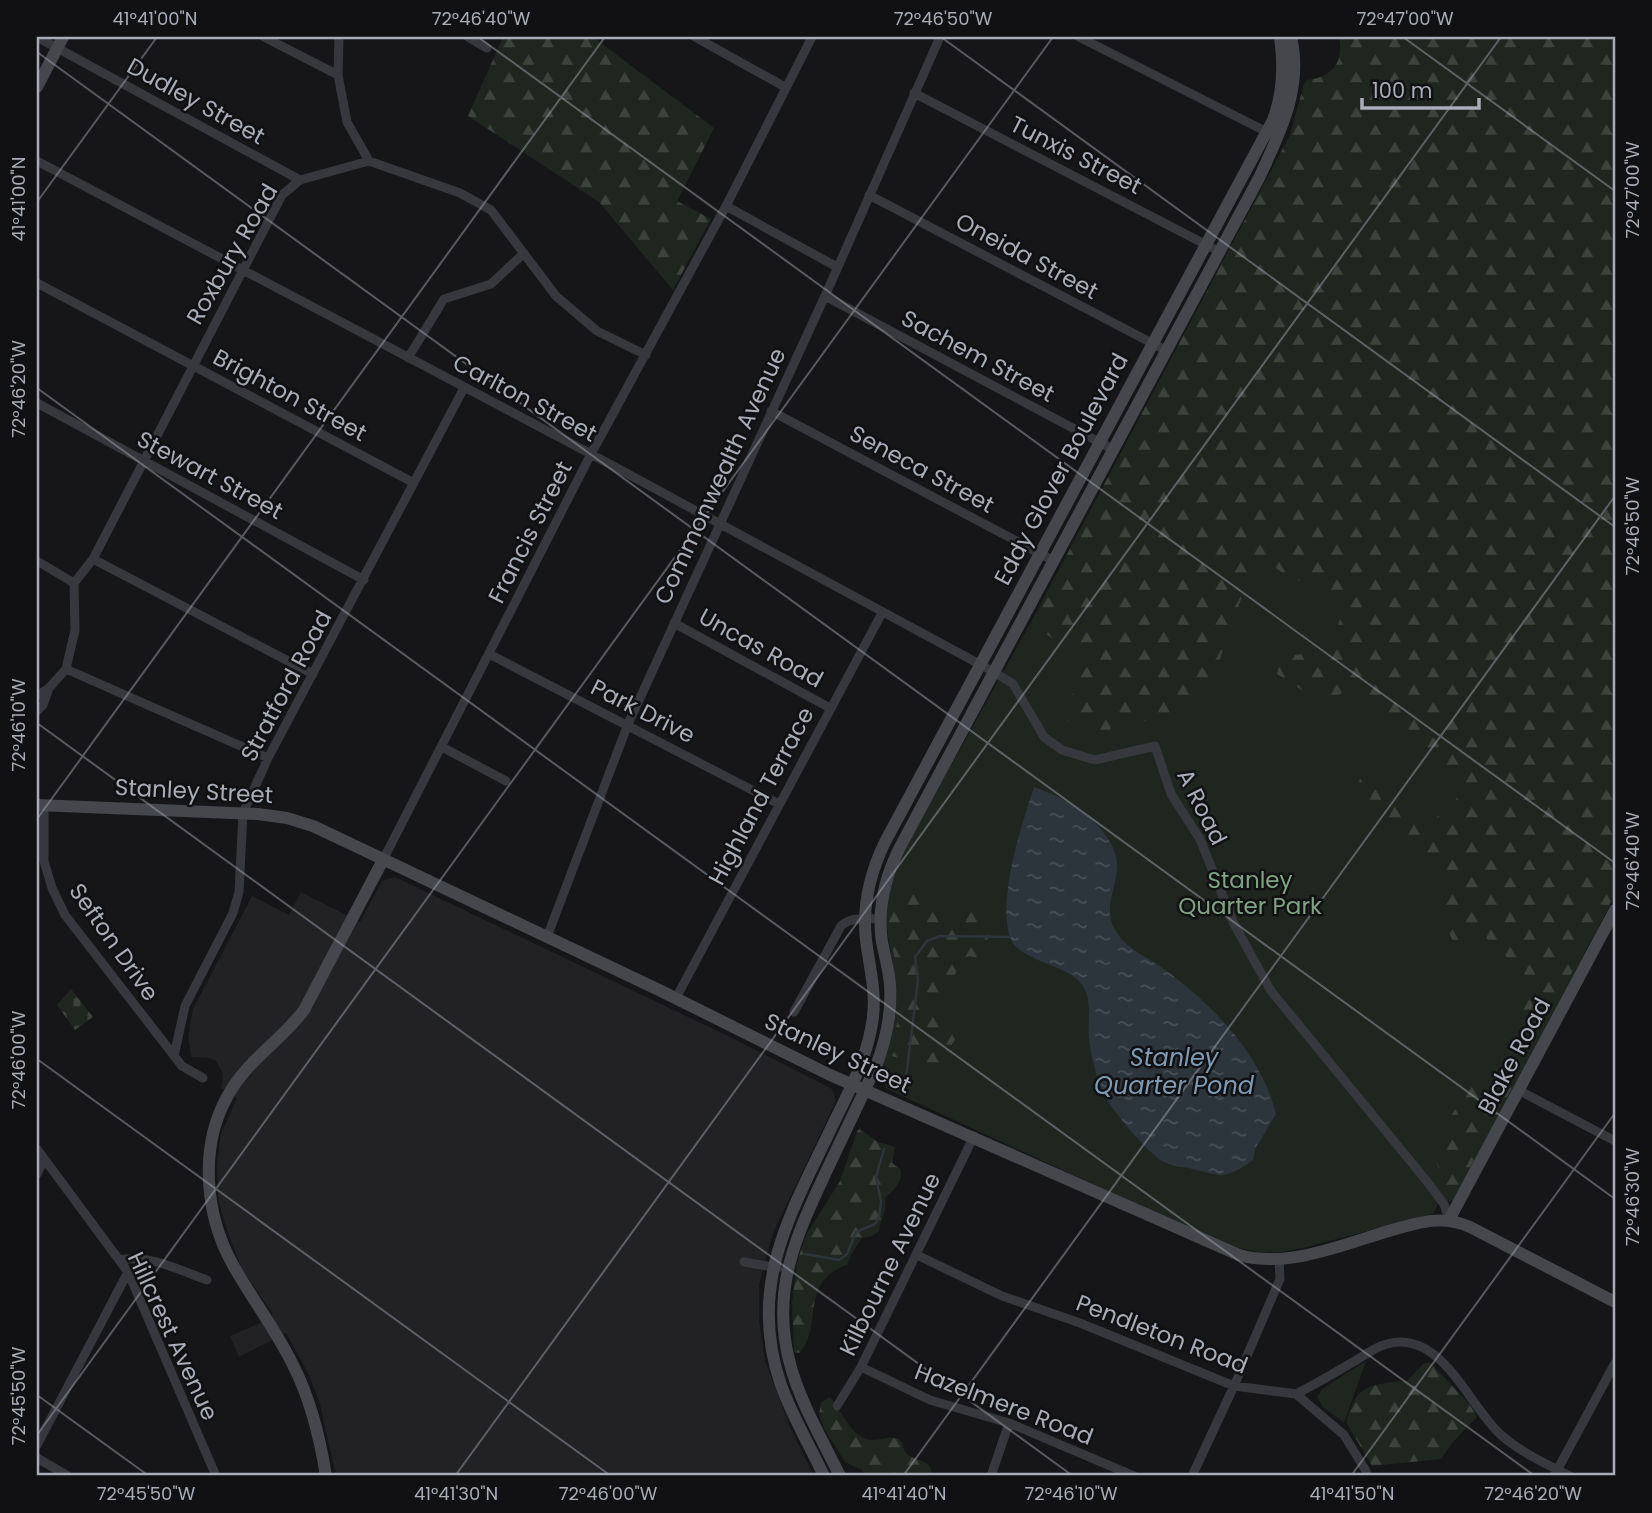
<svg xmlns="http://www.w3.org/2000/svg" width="1652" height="1513" font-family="Poppins,sans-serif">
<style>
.built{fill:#222225}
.green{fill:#1e261f}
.forest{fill:url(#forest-firs)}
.cemetery{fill:url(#cemetery-stones)}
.water{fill:url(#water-ripples)}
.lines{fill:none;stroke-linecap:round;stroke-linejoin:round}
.stream{stroke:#2c353c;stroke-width:2.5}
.street{stroke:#37383d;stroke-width:9}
.secondary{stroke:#45474d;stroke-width:12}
.ticks{fill:none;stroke:#a8adb8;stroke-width:2;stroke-opacity:0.45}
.labels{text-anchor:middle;stroke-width:5;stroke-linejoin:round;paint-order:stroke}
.street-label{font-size:23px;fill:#a8adb8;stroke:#111113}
.park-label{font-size:23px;fill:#7fa381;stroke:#111113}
.water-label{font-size:24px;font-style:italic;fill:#7f9bb3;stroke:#111113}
.neatline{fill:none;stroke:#a8adb8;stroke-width:2.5}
.ticks-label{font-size:18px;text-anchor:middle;fill:#a8adb8}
</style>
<defs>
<pattern id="forest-firs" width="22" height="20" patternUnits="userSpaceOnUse" patternTransform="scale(1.75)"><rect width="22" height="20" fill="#1e261f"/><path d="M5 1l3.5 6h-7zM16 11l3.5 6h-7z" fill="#3c433d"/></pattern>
<pattern id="cemetery-stones" width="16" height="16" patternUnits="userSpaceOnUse" patternTransform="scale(1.75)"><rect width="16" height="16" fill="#1e261f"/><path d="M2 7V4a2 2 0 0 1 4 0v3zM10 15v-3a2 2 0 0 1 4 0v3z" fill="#3c433d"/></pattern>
<pattern id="water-ripples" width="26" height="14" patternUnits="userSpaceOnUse" patternTransform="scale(1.75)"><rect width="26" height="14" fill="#2c353c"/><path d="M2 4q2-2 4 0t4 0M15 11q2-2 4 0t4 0" fill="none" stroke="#485056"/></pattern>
</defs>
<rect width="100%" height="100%" fill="#161618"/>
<path class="built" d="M395 877 726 1035 832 1089 836 1101 773 1233 759 1284V1320L765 1361 791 1429 814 1476H336L320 1404 309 1375 286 1333 239 1357 230 1336 258 1324 273 1314 242 1269 227 1230 218 1199 217 1165 221 1134 237 1098 221 1088 223 1074 216 1061 209 1058 192 1057 191 1055 188 1037 193 1009 252 896 289 915 301 892 360 922 382 881Z"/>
<path class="green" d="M1357 37H1615V896L1454 1199 1438 1204 1433 1214 1303 1248 1281 1252H1258L1237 1248 1110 1192 887 1089 880 1076 893 967 886 922 888 896 898 863 910 839Z
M1366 1361 1344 1423 1323 1407 1317 1397 1322 1389Z"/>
<path class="forest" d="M503 37H593L714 128 677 201 711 219 673 290 599 202 468 116Z
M1339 37H1615V894L1538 1034 1533 1031 1532 1023 1518 1010 1525 997 1536 985 1482 934 1477 936 1464 950 1457 949 1449 933 1448 922 1439 908 1440 898 1446 890 1447 885 1444 880 1428 873 1420 866 1399 840 1385 812 1376 805 1361 799 1358 789 1360 778 1368 773C1380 785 1393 793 1406 803 1414 809 1418 818 1426 824 1434 822 1450 805 1457 798L1454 782 1449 773 1404 727 1371 700 1361 687 1351 686 1328 703H1322L1277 674 1281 657C1296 653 1317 655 1330 648L1343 610 1340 600 1322 586 1291 579 1273 566 1258 571 1251 586 1241 599 1215 673 1194 706 1176 718 1156 726C1148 724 1142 718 1134 716 1118 713 1115 731 1100 735 1086 731 1066 726 1061 710L1079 685 1077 669 1079 658 1070 645 1055 641 1038 627 1037 616 1041 603 1290 135 1304 84 1307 80C1333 77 1344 62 1339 37Z
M898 889 957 908 977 907C990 920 988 939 987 957L983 960 969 956 964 959 947 988 943 1018 956 1038 947 1053 942 1068 937 1069 892 1056 891 1051C895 1033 901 1009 900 990 900 967 876 903 898 889Z
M1513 1072 1517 1076V1078L1453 1200 1449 1202 1438 1187V1166L1433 1154 1434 1143 1456 1108 1465 1098V1084L1469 1077 1473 1076 1478 1082 1498 1087Z
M860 1129 878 1142 895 1147 892 1163 900 1169C904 1182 893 1190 885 1198 887 1211 881 1218 879 1231L872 1236 862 1238 851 1255 847 1265C798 1281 824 1329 799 1353L794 1352 792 1303 797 1262 806 1235 840 1181 857 1131Z
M1430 1362 1470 1405 1477 1417 1452 1443 1441 1459 1372 1466 1346 1422C1349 1412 1354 1397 1362 1391 1371 1384 1396 1381 1407 1381L1423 1364Z
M830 1397C839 1408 847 1427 860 1436 874 1446 884 1434 898 1439 904 1442 902 1448 906 1453 916 1463 934 1458 931 1476H865L862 1470 845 1462 825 1430 819 1415 821 1402Z"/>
<path class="cemetery" d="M71 989 93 1017 75 1030 57 1005Z"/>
<path class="water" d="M1034 787C1065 797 1119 829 1117 868 1116 889 1103 910 1115 930 1127 950 1146 956 1164 969 1213 1005 1261 1054 1276 1114L1255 1149 1253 1160C1223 1181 1222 1176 1189 1168 1181 1167 1172 1166 1164 1162 1145 1151 1115 1113 1104 1095 1098 1083 1090 1052 1089 1038 1087 1022 1093 1001 1083 986 1069 963 1019 963 1010 937 997 899 1022 824 1034 787Z"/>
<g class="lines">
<path class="stream" d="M904 1094 918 980 915 957 927 941 940 936 1010 937
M805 1254 839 1260 847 1254 856 1232 875 1224 879 1217 881 1202 876 1177 884 1149"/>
<path class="street" d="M37 37 300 180
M264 37 338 75
M339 37 338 75 347 122 369 161
M468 37 487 48
M695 37 785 87
M1079 37 1271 134
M914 93 1220 252
M37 161 591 454 994 672 1013 684 1044 737 1062 750 1095 760 1155 746 1171 794 1200 839 1234 924 1271 991 1425 1179 1444 1204 1449 1220
M869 195 1167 351
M726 206 837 267
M37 283 414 483
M825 296 1114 450
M408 358 444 299 491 284 524 253
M37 403 364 580
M771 411 1054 561
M93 559 313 674
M37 561 74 583
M674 623 830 708
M489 654 779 804
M66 669 268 758
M37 696 49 688 66 669 75 630 74 583 93 559 282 195 300 180 369 161 460 193 491 210 556 296 597 331 646 355
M37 711 43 705 49 688
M442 747 506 781
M44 806V861L52 888 65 915 182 1066 203 1078
M383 860 591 454 726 206 812 37
M547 937 628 724 825 296 940 37
M676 998 882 613
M794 1012 841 926C852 916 866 919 881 919
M174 1056 185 1006 233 913 239 892 243 813 268 758 464 388
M1520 1091 1615 1141
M37 1149 128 1272 216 1476
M37 1174 44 1160
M917 1255 1002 1296 1080 1323 1234 1386 1296 1394 1344 1435 1366 1471 1367 1476
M120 1260C149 1254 179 1270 207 1280
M744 1262 778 1268
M861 1367 930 1400 1009 1423 1134 1476
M1296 1394C1316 1384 1334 1373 1353 1362 1362 1357 1371 1350 1381 1346 1439 1323 1467 1404 1501 1435 1522 1453 1546 1464 1570 1476
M837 1406 861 1367 974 1136
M37 1445 128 1272
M37 1458 68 1476
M991 1476 1009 1423
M1192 1476 1234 1386 1280 1279 1279 1258
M1554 1476 1615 1363"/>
<path class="secondary" d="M37 87 63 37
M37 805 258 814 287 818 313 826 657 989 828 1074 1239 1255C1288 1269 1344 1244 1392 1230 1420 1222 1442 1215 1470 1227L1615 1302
M1449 1220 1615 910
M326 1476C320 1438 311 1400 293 1365 276 1330 252 1299 233 1265 205 1215 199 1148 227 1097 245 1062 281 1041 304 1010L383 860
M824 1476C810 1446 792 1416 781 1385 748 1290 787 1220 827 1137 843 1102 864 1067 871 1029 878 997 870 971 866 940 862 905 870 873 885 842L1273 120C1283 94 1284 65 1280 37
M840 1476C822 1439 799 1401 789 1360 771 1288 797 1234 826 1172 843 1136 860 1101 876 1066 886 1040 892 1013 890 985 889 971 885 957 882 942 877 909 885 877 900 847L1259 178C1280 133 1303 88 1291 37"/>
</g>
<path class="ticks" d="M478 37 1615 863M941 37 1615 527M1403 37 1615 191M37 52 1615 1199M37 202 157 37M37 388 1535 1476M37 723 1073 1476M37 819 605 37M37 1059 611 1476M37 1395 149 1476M37 1435 1053 37M455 1476 1501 37M903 1476 1615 496M1351 1476 1615 1113"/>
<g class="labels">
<g class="street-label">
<text transform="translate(196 101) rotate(29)" y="8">Dudley Street</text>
<text transform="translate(1076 155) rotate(27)" y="8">Tunxis Street</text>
<text transform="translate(232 254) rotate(-60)" y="8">Roxbury Road</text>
<text transform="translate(1027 256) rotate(28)" y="8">Oneida Street</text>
<text transform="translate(978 356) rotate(28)" y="8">Sachem Street</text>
<text transform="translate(290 395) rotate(28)" y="8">Brighton Street</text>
<text transform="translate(525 398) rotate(28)" y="8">Carlton Street</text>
<text transform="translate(922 469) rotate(28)" y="8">Seneca Street</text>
<text transform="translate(1061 469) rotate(-62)" y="8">Eddy Glover Boulevard</text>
<text transform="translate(210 475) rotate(28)" y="8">Stewart Street</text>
<text transform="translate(720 476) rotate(-65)" y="8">Commonwealth Avenue</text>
<text transform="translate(530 532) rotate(-63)" y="8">Francis Street</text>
<text transform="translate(761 648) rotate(29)" y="8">Uncas Road</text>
<text transform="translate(286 686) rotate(-62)" y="8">Stratford Road</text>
<text transform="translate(643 711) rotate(27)" y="8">Park Drive</text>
<text transform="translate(194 791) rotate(3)" y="8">Stanley Street</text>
<text transform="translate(761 796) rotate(-62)" y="8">Highland Terrace</text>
<text transform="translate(1202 807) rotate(63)" y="8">A Road</text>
<text transform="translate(114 942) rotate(55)" y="8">Sefton Drive</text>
<text transform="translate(838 1053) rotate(25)" y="8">Stanley Street</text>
<text transform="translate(1514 1056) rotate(-62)" y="8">Blake Road</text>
<text transform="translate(890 1264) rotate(-64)" y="8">Kilbourne Avenue</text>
<text transform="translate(1162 1334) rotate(21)" y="8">Pendleton Road</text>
<text transform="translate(173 1336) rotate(65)" y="8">Hillcrest Avenue</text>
<text transform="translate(1004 1404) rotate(21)" y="8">Hazelmere Road</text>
</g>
<g class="park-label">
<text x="1250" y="888">Stanley<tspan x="1250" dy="26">Quarter Park</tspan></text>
</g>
<g class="water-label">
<text x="1174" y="1066">Stanley<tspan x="1174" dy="28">Quarter Pond</tspan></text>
</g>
</g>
<rect width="1652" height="1513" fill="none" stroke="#111113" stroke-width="77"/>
<path d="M1362 98v10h117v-10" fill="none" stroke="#a8adb8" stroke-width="3.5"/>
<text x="1372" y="98" font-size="21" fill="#a8adb8" stroke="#111113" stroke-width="5" paint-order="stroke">100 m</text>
<rect x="38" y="38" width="1576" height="1436" class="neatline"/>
<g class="ticks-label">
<text x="155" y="25">41°41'00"N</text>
<text x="481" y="25">72°46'40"W</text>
<text x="943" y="25">72°46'50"W</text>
<text x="1405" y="25">72°47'00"W</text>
<text transform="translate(1633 190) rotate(-90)" y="6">72°47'00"W</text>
<text transform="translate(19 199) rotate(-90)" y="6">41°41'00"N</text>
<text transform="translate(19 389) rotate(-90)" y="6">72°46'20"W</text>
<text transform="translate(1633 526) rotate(-90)" y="6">72°46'50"W</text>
<text transform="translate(19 725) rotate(-90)" y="6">72°46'10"W</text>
<text transform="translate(1633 861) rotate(-90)" y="6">72°46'40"W</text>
<text transform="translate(19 1060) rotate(-90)" y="6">72°46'00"W</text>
<text transform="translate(1633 1197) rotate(-90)" y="6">72°46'30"W</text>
<text transform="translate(19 1396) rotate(-90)" y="6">72°45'50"W</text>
<text x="146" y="1500">72°45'50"W</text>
<text x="456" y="1500">41°41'30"N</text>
<text x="608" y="1500">72°46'00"W</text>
<text x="904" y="1500">41°41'40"N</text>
<text x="1071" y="1500">72°46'10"W</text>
<text x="1352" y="1500">41°41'50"N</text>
<text x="1533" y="1500">72°46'20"W</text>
</g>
</svg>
